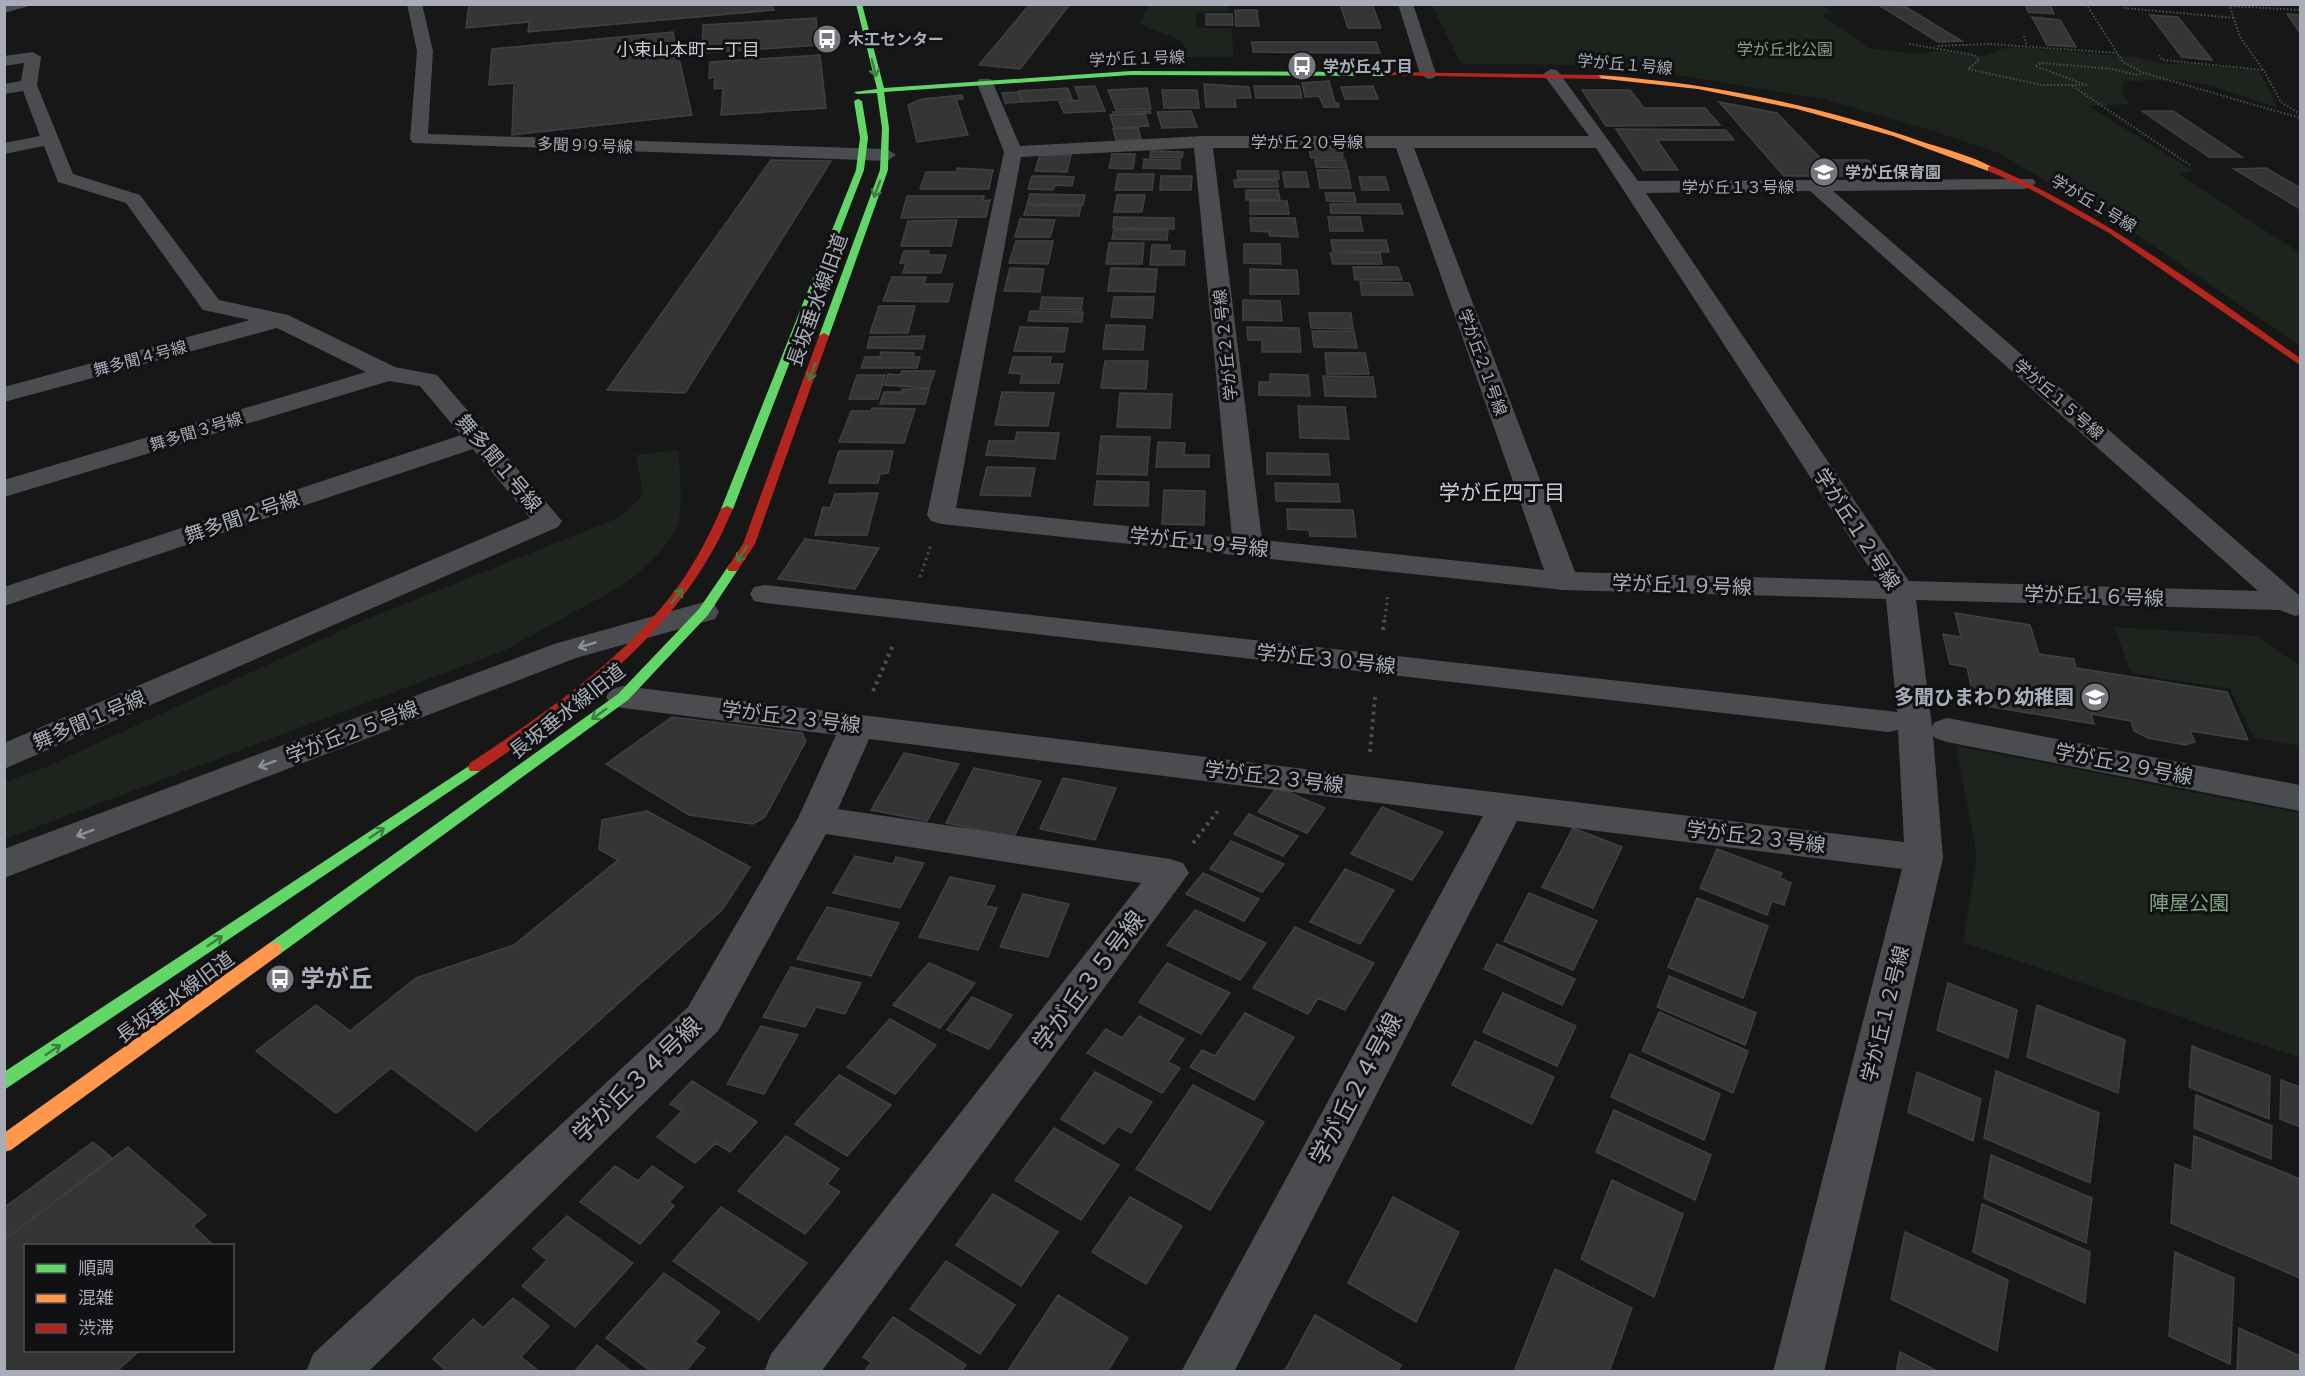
<svg xmlns="http://www.w3.org/2000/svg" width="2305" height="1376" font-family="Cabin,'Noto Sans JP',sans-serif">
<style>
.green{fill:#1d241e}
.building{fill:#353536;stroke:#3f4043;stroke-width:1.5}
.lines{fill:none;stroke-linecap:round;stroke-linejoin:round}
.path-far2{stroke:#4d4e52;stroke-width:2;stroke-dasharray:1.5 2;stroke-linecap:butt}
.path-far1{stroke:#4d4e52;stroke-width:3;stroke-dasharray:2 4;stroke-linecap:butt}
.path{stroke:#4d4e52;stroke-width:4;stroke-dasharray:3 4.5;stroke-linecap:butt}
.street{fill:#4b4c50;fill-rule:evenodd}
.fast{fill:#63d668;fill-rule:evenodd}
.slow{fill:#ff974d;fill-rule:evenodd}
.jam{fill:#b3261e;fill-rule:evenodd}
.oneway{stroke:#3e7d42}
.oneway2{stroke:#8c9099}
.labels{text-anchor:middle;stroke-width:6;stroke-linejoin:round;paint-order:stroke}
.far-poi-label{font-size:16px;font-weight:bold;fill:#a8adb8;stroke:#111113;text-anchor:start}
.far-park-label{font-size:16px;fill:#7fa381;stroke:#111113}
.far-street-label{font-size:16px;fill:#a8adb8;stroke:#111113}
.far-neighbourhood-label{font-size:18px;fill:#c9ccd4;stroke:#111113}
.street-label{font-size:20px;fill:#a8adb8;stroke:#111113}
.poi-label{font-size:20px;font-weight:bold;fill:#a8adb8;stroke:#111113;text-anchor:end}
.park-label{font-size:20px;fill:#7fa381;stroke:#111113}
.neighbourhood-label{font-size:21px;fill:#c9ccd4;stroke:#111113}
.near-poi-label{font-size:24px;font-weight:bold;fill:#a8adb8;stroke:#111113;text-anchor:start}
.near-street-label{font-size:24px;fill:#a8adb8;stroke:#111113}
</style>
<rect width="100%" height="100%" fill="#171717"/>
<path class="green" d="M1148 5H1230L1228 11 1196 12V28H1231L1234 57H1187L1182 41 1140 24Z
M1432 5H1822L1834 13 1821 14 1871 49 1920 54 1938 51 1985 56 2001 49 2015 47 2136 57 2166 65 2183 63 2259 71 2278 108 2212 86 2182 80 2124 81 2122 92 2129 104 2088 106 2194 171 2178 174 2300 253V345L2143 239 1999 153 1937 132 1824 99 1685 76 1570 65 1461 64Z
M679 450C679 472 683 498 679 520 675 542 637 577 618 588L503 651 5 839V782L46 767 360 622 620 517 643 495 636 455Z
M2114 627 2257 636 2300 666V746L2254 738 2230 689 2131 673Z
M1956 746 2300 813V1058L1963 942 1977 856Z"/>
<path class="building" d="M469 4H772L774 10 528 32 529 22 466 28Z
M1030 4H1070L1020 69 979 65Z
M1340 4H1372L1381 28H1348Z
M1877 4H1901L1962 41 1938 42Z
M2025 4H2050L2054 14 2028 12Z
M1235 10H1257L1259 26H1236Z
M1206 14H1232L1233 25H1206Z
M2287 14 2300 15V33Z
M2150 15 2178 17 2212 60 2182 57Z
M2032 17 2060 20 2076 47 2047 45Z
M816 18 819 45 702 53 703 25Z
M673 32 692 115 512 135 514 83 489 85 492 49Z
M1252 42H1376L1380 53 1253 52Z
M820 55 826 108 721 115 723 88 714 89 715 77 709 78 710 62Z
M1329 81 1335 103H1338L1339 107H1324L1319 96 1305 97 1302 83Z
M1204 84 1249 87 1251 98H1235L1236 107H1206Z
M1095 86 1105 111 1064 113 1059 102 1080 100 1075 87Z
M1254 86H1299L1302 98H1256Z
M1373 86 1378 99H1345L1341 87Z
M1068 88 1072 99 1023 102 1019 91Z
M1147 88 1151 109 1116 110 1108 90Z
M1162 90H1197L1199 108H1164Z
M1582 90H1630L1644 108H1705L1720 125 1606 126Z
M1018 92 1022 102 1005 103 1002 93Z
M962 95 963 99H956L968 135 917 142 908 105 922 99Z
M1719 102 1777 113 1822 160H1868L1884 176H1784Z
M1150 111 1151 113 1114 115 1113 112Z
M1191 111 1197 127 1162 128 1157 112Z
M2142 111H2173L2242 157H2209Z
M1145 114 1149 126 1114 128 1110 115Z
M1138 128 1141 139 1116 140 1113 129Z
M1616 129 1726 130 1734 140H1657L1678 170H1643Z
M1309 148H1342L1343 158H1311Z
M1151 151 1183 152 1182 158 1150 157Z
M1112 154H1135L1133 169 1109 168Z
M1040 155H1071L1067 172 1035 171Z
M1144 159 1180 160V169L1143 168Z
M771 160 831 161 685 393 607 390Z
M1315 160H1345L1347 168 1316 167Z
M957 168 993 170 989 189H920L926 172H957Z
M2266 168 2300 188V209L2234 169Z
M1877 169H1908L1914 175H1882Z
M1317 170H1348L1351 188H1320Z
M1237 171H1278L1279 179H1238Z
M1283 172H1306L1309 187H1285Z
M1118 174H1154L1152 190H1115Z
M1032 176H1056L1074 177 1072 186 1055 185 1053 190 1028 189Z
M1161 176H1192L1191 190H1160Z
M1359 177H1385L1389 190H1362Z
M1234 180H1277L1278 187H1235Z
M1246 190H1278L1280 200H1246Z
M1325 193H1354L1356 202 1327 201Z
M1030 194 1085 195 1083 205 1027 204Z
M1117 195H1145L1142 212H1114Z
M907 196H984L983 201 990 200 986 217 901 218Z
M1250 201H1287L1289 214H1250Z
M1330 204H1400L1403 214 1331 213Z
M1027 205 1081 206 1079 216 1024 215Z
M1114 217 1174 218V229L1113 228Z
M1328 217H1360L1363 231H1330Z
M1250 218H1295L1298 237 1270 236 1269 232 1251 231Z
M1020 219 1055 220 1050 237H1015Z
M957 220 951 246H901L908 221Z
M1114 229 1168 230 1167 240 1112 239Z
M1331 240H1386L1389 252 1333 251Z
M1016 241H1053L1048 264 1009 263Z
M1109 243H1144L1142 264H1106Z
M1244 244H1280L1281 264 1244 263Z
M1152 245H1170V251H1185L1184 265H1150Z
M904 251H929L928 255H946L941 273H903L906 263H900Z
M1330 253H1380L1382 264H1333Z
M1353 267H1398L1402 280H1355Z
M1010 268 1044 269 1040 292 1004 291Z
M1111 268 1157 269 1155 292 1108 291Z
M1250 269 1297 270 1299 294H1250Z
M892 277H926L924 284H953L948 302 883 301Z
M1360 282 1409 283 1413 295H1362Z
M1042 297 1083 298 1081 310 1040 309Z
M1114 297H1154L1152 318 1111 317Z
M1243 300 1280 301 1282 321 1243 320Z
M879 306H915L908 333H870Z
M1030 311 1083 312 1082 322 1028 321Z
M1309 313H1351L1353 329 1311 328Z
M1106 325 1145 326 1143 350 1103 349Z
M1020 327 1068 328 1064 352 1014 351Z
M1247 327 1299 328 1301 352H1262V340H1248Z
M1312 331H1354L1357 348 1314 347Z
M925 336 922 349 867 348 870 337Z
M881 352 914 353 913 357H920L917 368H861L865 357H880Z
M1325 353H1365L1369 374H1327Z
M1013 357H1051L1050 364H1063L1059 383H1020L1022 374 1009 373Z
M1105 361H1148L1146 389 1101 388Z
M902 371H935L929 388 884 385 888 374 900 375Z
M1270 374 1308 375 1310 396 1259 395V382H1270Z
M857 375H885L878 399H849Z
M1323 376 1373 377 1376 397 1325 396Z
M902 389H929L925 404H880L884 392H902Z
M1002 392 1054 393 1048 426 995 425Z
M1120 393 1172 394 1170 428 1117 427Z
M1298 406 1345 407 1349 439 1300 438Z
M872 408 915 409 904 443 839 442 851 411H871Z
M1017 432 1059 433 1055 459 986 455 989 441H1015Z
M1101 436 1150 437 1147 475 1097 474Z
M1158 442 1185 443 1184 455H1209V467H1156Z
M839 451H893L888 473 880 474 878 483H829Z
M1267 453 1328 454 1330 475 1267 474Z
M987 467 1035 468 1030 496 980 495Z
M1097 481 1149 482 1148 506 1094 505Z
M1275 483 1338 484 1340 502 1276 501Z
M1164 490 1205 491 1204 525 1162 524Z
M878 493 867 535H815L823 507 830 508 835 494Z
M1287 509 1353 510 1356 537 1310 536 1309 530 1288 529Z
M805 539 879 548 855 589 778 579Z
M1955 613 2030 625 2039 654 2074 659 2076 668 2227 692 2248 740 2190 731 2195 742 2185 745 2148 738 2134 731 2131 721 2091 714 2094 724 1975 704 1967 667 1950 664 1943 634 1961 637Z
M672 717 802 733 806 741 765 817 753 824 689 815 606 764Z
M904 753 959 764 927 821 871 810Z
M974 768 1041 781 1014 837 946 823Z
M1063 778 1116 788 1095 840 1040 829Z
M1277 787 1325 808 1307 833 1258 812Z
M1382 807 1443 832 1412 880 1351 854Z
M647 811 750 867 722 910 476 1131 391 1068 336 1113 256 1051 316 1005 350 1031 416 978 514 945 618 860 599 849 602 820Z
M1249 814 1298 836 1283 856 1234 834Z
M1573 828 1622 847 1593 908 1542 887Z
M1231 841 1284 864 1262 892 1210 869Z
M1717 849 1782 873 1780 878 1791 883 1784 905 1772 901 1767 915 1700 888Z
M855 856 893 864 896 857 924 863 900 908 833 893Z
M1345 869 1394 890 1360 944 1310 922Z
M1203 873 1259 899 1244 921 1186 894Z
M950 877 995 886 985 906 997 908 978 950 919 937Z
M1529 893 1597 921 1573 970 1504 941Z
M1023 894 1069 904 1048 957 1000 947Z
M1697 898 1768 926 1743 998 1668 967Z
M827 907 899 923 871 976 797 959Z
M1195 910 1266 943 1240 980 1167 945Z
M1295 927 1374 963 1345 1010 1318 998 1308 1014 1253 988Z
M1497 944 1575 979 1562 1005 1484 969Z
M929 963 975 983 940 1028 893 1005Z
M1167 963 1230 993 1201 1034 1139 1002Z
M791 967 861 983 845 1014 816 1007 805 1027 763 1017Z
M1669 976 1756 1013 1745 1045 1657 1007Z
M1948 983 2017 1010 2008 1058 1937 1030Z
M1503 993 1576 1026 1557 1066 1483 1032Z
M972 997 1012 1015 989 1049 947 1030Z
M2037 1005 2125 1040 2118 1093 2027 1057Z
M1659 1012 1748 1051 1733 1093 1642 1051Z
M1245 1013 1294 1037 1254 1100 1190 1067 1202 1050 1215 1056Z
M1139 1016 1184 1039 1168 1062 1180 1068 1162 1093 1087 1053 1106 1029 1122 1038Z
M890 1019 936 1045 895 1094 847 1067Z
M761 1026 798 1035 764 1094 727 1084Z
M1475 1041 1554 1077 1532 1124 1452 1085Z
M2192 1046 2270 1076 2269 1119 2189 1087Z
M1630 1054 1720 1094 1704 1140 1611 1097Z
M1996 1071 2099 1113 2090 1183 1984 1138Z
M1095 1072 1152 1102 1131 1133 1118 1126 1104 1144 1061 1119Z
M1917 1072 1981 1099 1973 1141 1908 1112Z
M839 1075 891 1105 847 1156 795 1124Z
M2281 1080 2300 1087V1127L2280 1119Z
M692 1081 757 1122 730 1152 716 1143 695 1163 657 1137 682 1111 670 1104Z
M1193 1085 1264 1122 1210 1210 1136 1169Z
M2196 1095 2272 1126 2271 1159 2194 1128Z
M1614 1110 1711 1155 1695 1200 1596 1152Z
M1054 1128 1119 1165 1081 1220 1015 1180Z
M786 1136 839 1169 827 1184 840 1192 805 1234 738 1191Z
M2194 1136 2300 1179V1278L2171 1223 2175 1164 2192 1171Z
M93 1142 112 1158 4 1240V1208Z
M128 1147 206 1215 193 1226 214 1246H26V1350H140L116 1372H4V1240Z
M1991 1155 2092 1198 2086 1243 1984 1198Z
M615 1166 638 1181 652 1166 683 1187 669 1202 674 1206 640 1244 580 1202Z
M1612 1180 1683 1214 1654 1297 1581 1259Z
M993 1194 1058 1232 1021 1286 956 1245Z
M1130 1197 1182 1226 1146 1284 1092 1252Z
M1393 1197 1459 1232 1416 1322 1348 1283Z
M1982 1204 2090 1252 2085 1303 1973 1252Z
M721 1207 807 1263 759 1320 673 1261Z
M567 1216 633 1263 575 1327 522 1286 547 1260 533 1249Z
M1905 1232 2008 1280 1997 1351 1891 1299Z
M2175 1252 2234 1278 2230 1364 2169 1336Z
M946 1261 1015 1305 980 1354 910 1309Z
M1555 1269 1632 1308 1609 1372H1514Z
M664 1273 720 1312 695 1342 705 1348 685 1372H652L606 1338Z
M1058 1295 1128 1338 1107 1372H1007Z
M513 1298 549 1326 521 1357 540 1372H448L433 1359 473 1319 483 1328Z
M1315 1315 1401 1365 1398 1372H1284Z
M893 1317 966 1365 961 1372H864L871 1362 863 1357Z
M2239 1328 2300 1356V1372H2237Z
M597 1345 632 1372H574Z
M1900 1352 1939 1372H1896Z"/>
<g class="lines">
<path class="path-far2" d="M2086 4 2123 62 2144 73 2300 118
M2229 4 2240 37 2264 71 2281 102 2300 114
M2231 6 2300 10
M2124 8 2235 18
M2024 36 2027 46
M1909 44 1974 55 1979 60 1968 69 2042 85H2071
M1938 46 1991 44 2117 53
M2159 55 2162 60 2263 70
M2144 73 2137 75 2112 69 2042 63 2035 66 2086 85H2071L2190 165"/>
<path class="path-far1" d="M920 577 931 545
M1385 617 1388 595"/>
<path class="path" d="M1383 630 1385 616
M873 691 894 643
M1370 752 1375 697
M1193 843 1220 808"/>
<path class="street" d="M4 4H36L4 13Z
M407 4H422L433 51 428 134 887 149 896 155 887 161 413 143 410 139 417 51Z
M1398 4H1413L1436 74 1434 78 1428 79 1420 74Z
M33 52 41 57 37 85 73 174 140 195 219 300 288 315 395 367 437 375 562 521 558 527 4 769V743L530 518 473 449 4 606V587L461 435 420 386 389 381 4 497V480L366 372 277 328 4 402V387L250 320 203 310 126 203 58 182 44 146 4 154V143L40 136 23 91 4 94V84L21 81 24 63 4 66V56Z
M1551 69 1557 70 1638 181 2033 179 2036 183 2026 189 1833 191 2300 596V615L2295 616 2280 610 1916 600 1932 726 1935 722 1947 718 2300 785V811L1947 742 1935 738 1933 735 1943 858 1824 1372H1773L1902 869 1517 821 1234 1372H1181L1483 816 869 739 838 809 1170 859 1183 863 1189 873 821 1372H764L771 1354 1141 883 826 834 718 1031 368 1372H306L313 1354 688 1007 798 818 836 735 623 708 611 705 606 697 611 689 623 686 1904 842 1898 730 1888 732 765 603 754 601 750 594 754 587 765 585 1897 712 1886 599 1563 590 941 524 931 521 927 515 1004 152 977 83 979 79H991L993 83 1020 146 1203 136H1589L1543 74ZM1194 148 1232 537 956 508 1021 157ZM1213 148H1396L1544 570 1262 540ZM1414 148H1596L1878 581 1575 572ZM1810 191 2258 591 1909 581 1646 193Z
M704 602 715 605 719 612 715 619 576 658 4 878V849L554 644Z"/>
<path class="fast" d="M856 4H862L884 88 1131 71 1385 72 1388 74 1385 76 1131 75 884 92 889 128 888 170 829 336 824 339 819 336 880 170 882 128 877 93 857 94 854 92 877 89Z
M858 99 862 101 868 138 864 170 733 509 727 512 723 511 721 509 856 170 860 138 854 101Z
M733 564 739 568 708 615 628 700 280 954 274 955 268 954 266 949 268 944 618 694 699 609 729 565Z
M475 762 480 763 482 767 480 771 4 1090V1072Z"/>
<path class="slow" d="M1598 75C1710 83 1817 105 1923 142 1942 148 1979 158 1995 169L1988 171 1893 136 1797 109 1698 89 1596 78Z
M274 943 280 944 282 949 280 954 11 1150 4 1152V1133L268 944Z"/>
<path class="jam" d="M1385 72 1598 75 1601 77 1598 79 1383 75Z
M1988 167H1994C2105 216 2201 288 2300 358V365L2109 233 2030 189 1988 171Z
M824 333 829 336 755 544 737 571H729L727 568 743 544 819 336Z
M727 506 733 509C726 523 721 537 713 550 660 646 568 711 480 771H470L468 767 470 763C545 713 625 660 679 585 696 561 709 536 721 509Z"/>
</g>
<defs><path id="oneway-shaft" d="M-6 0H5M1.5-3L5.5 0L1.5 3" fill="none" stroke-width="1.6" stroke-linecap="round" stroke-linejoin="round" transform="scale(1.5)"/></defs>
<g class="oneway">
<use href="#oneway-shaft" transform="translate(874 68) rotate(76)"/>
<use href="#oneway-shaft" transform="translate(877 189) rotate(110)"/>
<use href="#oneway-shaft" transform="translate(812 372) rotate(110)"/>
<use href="#oneway-shaft" transform="translate(742 554) rotate(123)"/>
<use href="#oneway-shaft" transform="translate(677 596) rotate(-51)"/>
<use href="#oneway-shaft" transform="translate(599 714) rotate(144)"/>
<use href="#oneway-shaft" transform="translate(377 833) rotate(-34)"/>
<use href="#oneway-shaft" transform="translate(215 941) rotate(-34)"/>
<use href="#oneway-shaft" transform="translate(53 1050) rotate(-34)"/>
</g>
<g class="oneway2">
<use href="#oneway-shaft" transform="translate(587 645) rotate(164)"/>
<use href="#oneway-shaft" transform="translate(267 764) rotate(159)"/>
<use href="#oneway-shaft" transform="translate(85 833) rotate(159)"/>
</g>
<defs>
<g id="bus-disc" transform="scale(1.5)"><circle r="9.5" fill="#757880" stroke="#111113"/><path d="M-5-6H5V4H4V6H2V4H-2V6H-4V4H-5ZM-3.5-4V0h7V-4ZM-3.5 1.2v1.5H-2V1.2ZM2 1.2v1.5H3.5V1.2Z" fill="#fff"/></g>
<g id="school-disc" transform="scale(1.5)"><circle r="9.5" fill="#757880" stroke="#111113"/><path d="M0-5L7-2L0 1L-7-2ZM-4 1L0 2.5L4 1V4Q0 6-4 4Z" fill="#fff"/></g>
</defs>
<g fill-rule="evenodd">
<use href="#bus-disc" x="827" y="39"/>
<use href="#bus-disc" x="1302" y="66"/>
<use href="#school-disc" x="1824" y="172"/>
<use href="#school-disc" x="2095" y="697"/>
<use href="#bus-disc" x="280" y="979"/>
</g>
<g class="labels">
<g class="far-poi-label">
<text x="848" y="45">木工センター</text>
<text x="1323" y="72">学が丘4丁目</text>
<text x="1845" y="178">学が丘保育園</text>
</g>
<g class="far-park-label">
<text x="1785" y="55">学が丘北公園</text>
</g>
<g class="far-street-label">
<text transform="translate(1137 58) rotate(-2)" y="6">学が丘１号線</text>
<text transform="translate(1625 64) rotate(5)" y="6">学が丘１号線</text>
<text x="1307" y="148">学が丘２０号線</text>
<text transform="translate(585 145) rotate(2)" y="6">多聞９９号線</text>
<text x="1738" y="193">学が丘１３号線</text>
<text transform="translate(2094 203) rotate(31)" y="6">学が丘１号線</text>
<text transform="translate(1225 345) rotate(-96)" y="6">学が丘２２号線</text>
<text transform="translate(140 358) rotate(-15)" y="6">舞多聞４号線</text>
<text transform="translate(1483 362) rotate(70)" y="6">学が丘２１号線</text>
<text transform="translate(2059 399) rotate(41)" y="6">学が丘１５号線</text>
<text transform="translate(196 431) rotate(-17)" y="6">舞多聞３号線</text>
</g>
<g class="far-neighbourhood-label">
<text x="688" y="56">小束山本町一丁目</text>
</g>
<g class="street-label">
<text transform="translate(817 300) rotate(-70)" y="7">長坂垂水線旧道</text>
<text transform="translate(499 463) rotate(50)" y="7">舞多聞１号線</text>
<text transform="translate(242 517) rotate(-19)" y="7">舞多聞２号線</text>
<text transform="translate(1857 529) rotate(57)" y="7">学が丘１２号線</text>
<text transform="translate(1199 542) rotate(6)" y="7">学が丘１９号線</text>
<text transform="translate(1682 585) rotate(2)" y="7">学が丘１９号線</text>
<text transform="translate(2094 596) rotate(2)" y="7">学が丘１６号線</text>
<text transform="translate(1326 659) rotate(6)" y="7">学が丘３０号線</text>
<text transform="translate(567 711) rotate(-38)" y="7">長坂垂水線旧道</text>
<text transform="translate(791 717) rotate(7)" y="7">学が丘２３号線</text>
<text transform="translate(89 720) rotate(-23)" y="7">舞多聞１号線</text>
<text transform="translate(352 732) rotate(-21)" y="7">学が丘２５号線</text>
<text transform="translate(2124 764) rotate(11)" y="7">学が丘２９号線</text>
<text transform="translate(1274 777) rotate(7)" y="7">学が丘２３号線</text>
<text transform="translate(1756 837) rotate(7)" y="7">学が丘２３号線</text>
<text transform="translate(175 997) rotate(-36)" y="7">長坂垂水線旧道</text>
<text transform="translate(1885 1014) rotate(-76)" y="7">学が丘１２号線</text>
</g>
<g class="poi-label">
<text x="2074" y="704">多聞ひまわり幼稚園</text>
</g>
<g class="park-label">
<text x="2189" y="910">陣屋公園</text>
</g>
<g class="neighbourhood-label">
<text x="1502" y="500">学が丘四丁目</text>
</g>
<g class="near-poi-label">
<text x="301" y="987">学が丘</text>
</g>
<g class="near-street-label">
<text transform="translate(1089 981) rotate(-53)" y="8">学が丘３５号線</text>
<text transform="translate(637 1080) rotate(-44)" y="8">学が丘３４号線</text>
<text transform="translate(1356 1089) rotate(-62)" y="8">学が丘２４号線</text>
</g>
</g>
<rect width="2305" height="1376" fill="none" stroke="#a8adb8" stroke-width="12"/>
<rect x="24" y="1244" width="210" height="108" fill="#111113" stroke="#4d4f55" stroke-width="1.5"/>
<rect x="36" y="1264" width="30" height="9" fill="#63d668" stroke="#4d4f55" stroke-width="1.5"/>
<text x="78" y="1274" font-size="18" fill="#a8adb8">順調</text>
<rect x="36" y="1294" width="30" height="9" fill="#ff974d" stroke="#4d4f55" stroke-width="1.5"/>
<text x="78" y="1304" font-size="18" fill="#a8adb8">混雑</text>
<rect x="36" y="1324" width="30" height="9" fill="#b3261e" stroke="#4d4f55" stroke-width="1.5"/>
<text x="78" y="1334" font-size="18" fill="#a8adb8">渋滞</text>
</svg>
